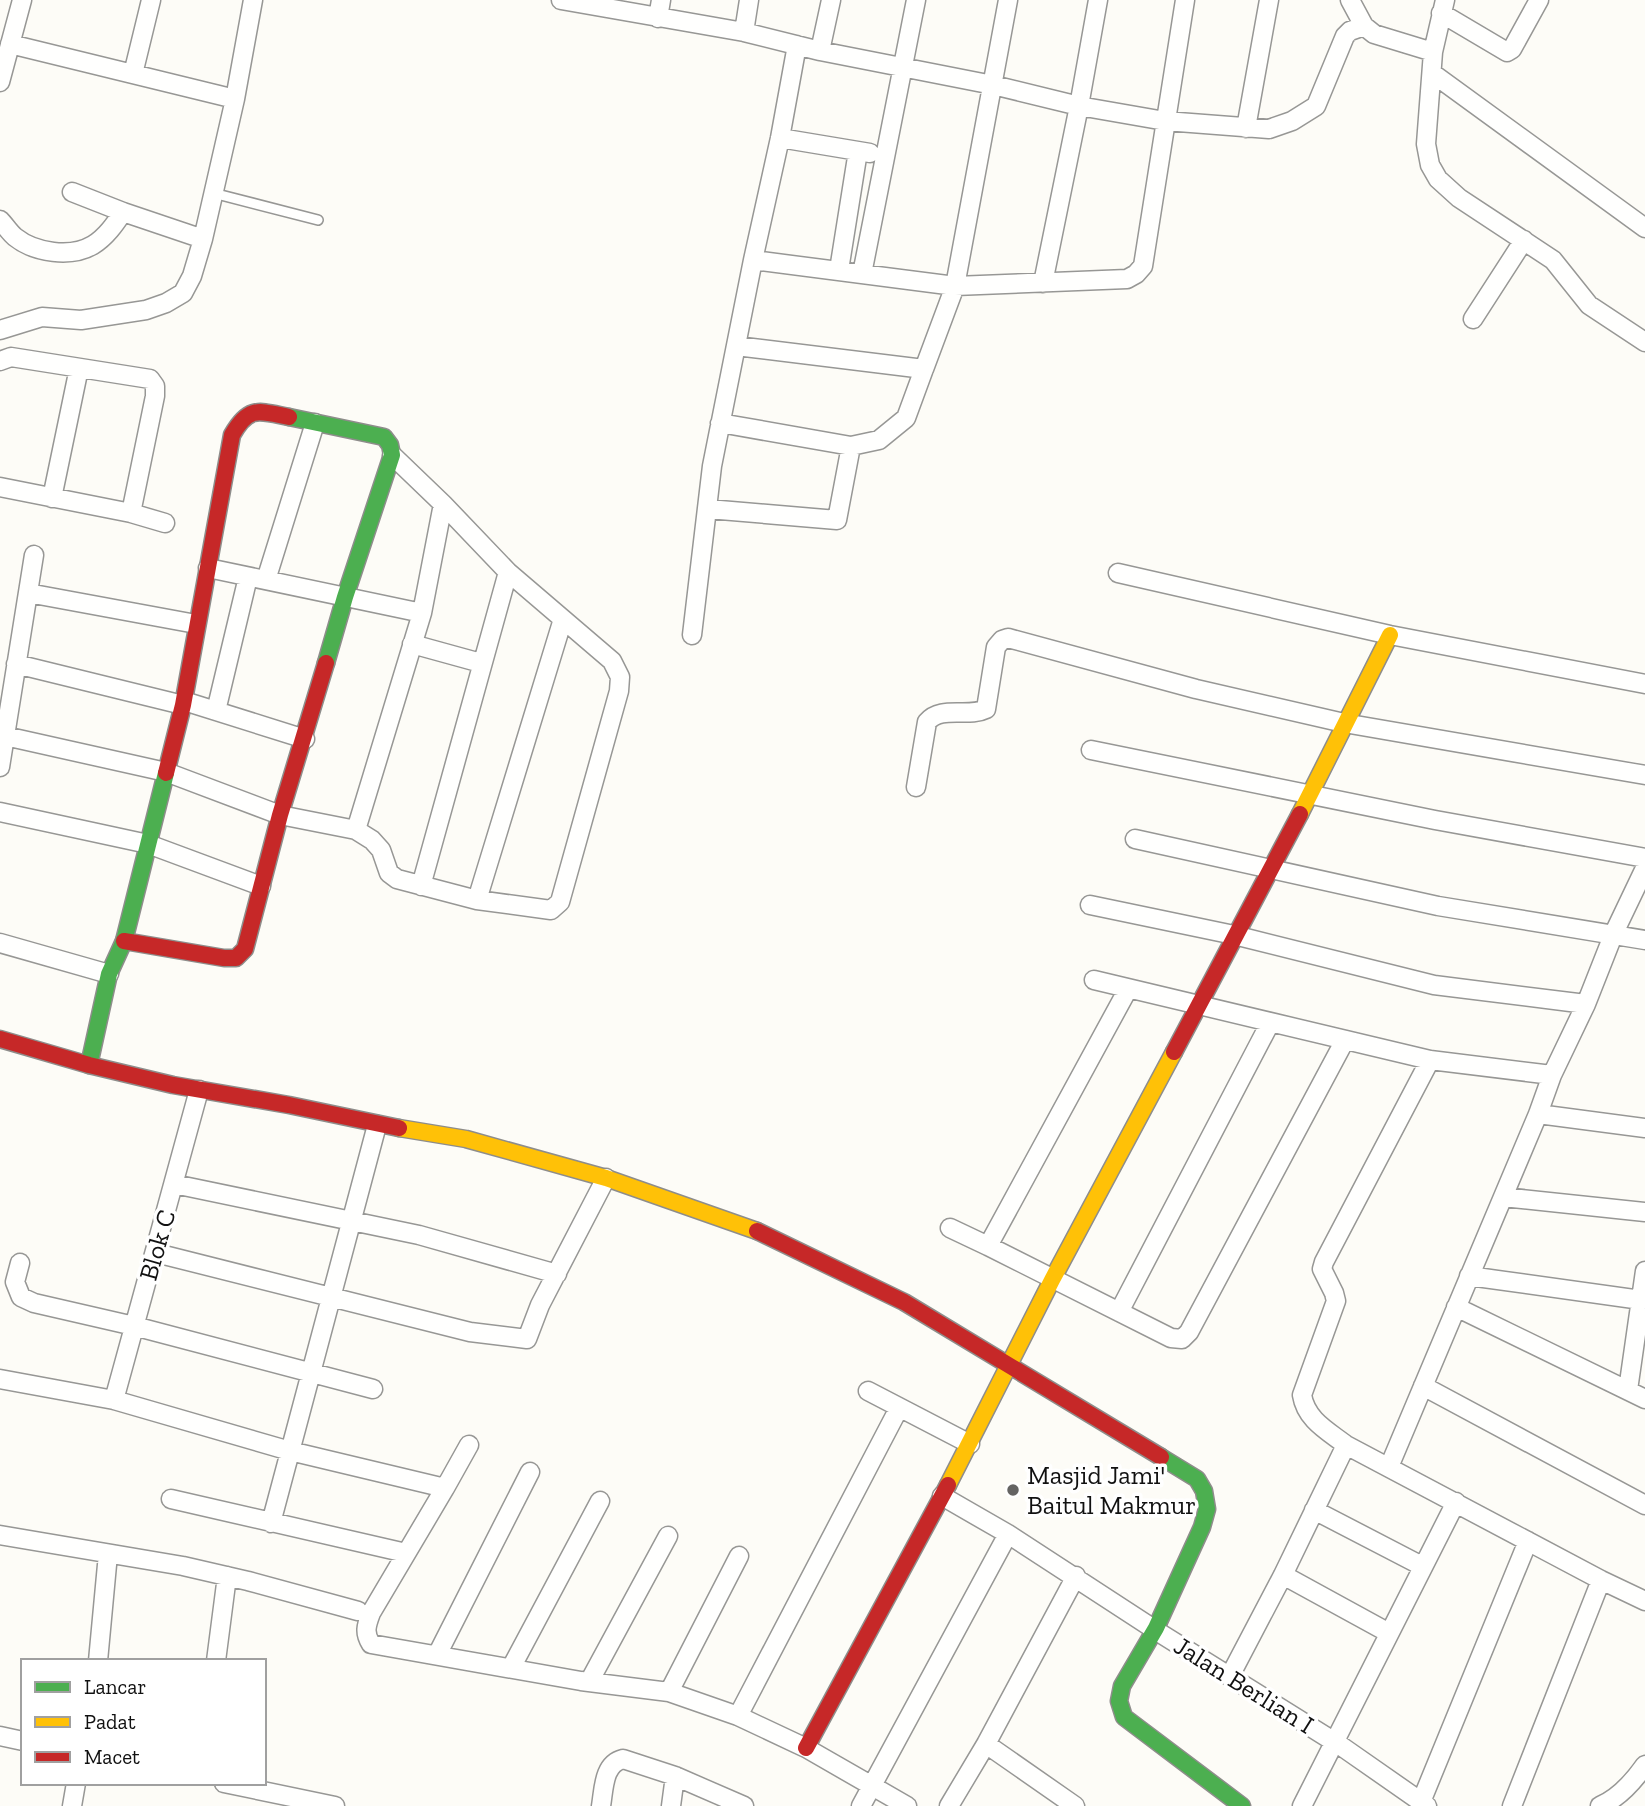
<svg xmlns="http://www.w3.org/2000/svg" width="1645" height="1806" font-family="'Zilla Slab',serif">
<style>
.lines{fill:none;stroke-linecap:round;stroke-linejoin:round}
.lane-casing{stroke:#979795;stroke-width:12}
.street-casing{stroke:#979795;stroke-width:21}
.fast-casing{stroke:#8e8d8b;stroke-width:19}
.slow-casing{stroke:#8e8d8b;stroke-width:19}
.jam-casing{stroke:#8e8d8b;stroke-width:19}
.lane{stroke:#fffffe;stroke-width:9}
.street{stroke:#fffffe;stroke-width:18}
.fast{stroke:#4caf50;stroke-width:16}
.slow{stroke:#ffc107;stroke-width:16}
.jam{stroke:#c62828;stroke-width:16}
.poi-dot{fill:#646362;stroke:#fff;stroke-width:2.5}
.labels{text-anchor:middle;stroke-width:7;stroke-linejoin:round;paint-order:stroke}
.street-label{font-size:26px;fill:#111;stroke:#fff}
.poi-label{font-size:26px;fill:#111;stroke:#fff;text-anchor:start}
</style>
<rect width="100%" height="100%" fill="#fdfcf7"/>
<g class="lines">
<g class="lane-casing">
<path id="lane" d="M213 193 318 220"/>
</g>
<g class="street-casing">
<path id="street" d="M561 0 744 32 820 51 993 85 1079 106 1165 121 1269 129 1292 121 1316 106 1345 36 1350 31 1364 26
M1350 0 1364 26 1374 34 1433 52 1426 144 1430 165 1438 179 1459 198 1553 260 1589 305 1645 342
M1441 13 1507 52 1512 49 1539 0
M658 18 661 0
M744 32 749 0
M10 44 235 99
M820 51 831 0
M1433 52 1445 0
M1432 73 1645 228
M133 74 151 0
M0 82 22 0
M1246 128 1269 0
M780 138 870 153
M72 192 123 212
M0 220C5 225 9 232 15 237 35 253 71 258 93 245 106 237 115 224 123 212L203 239
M753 260 955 286 1127 279 1136 274 1143 266 1185 0
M839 270 858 151
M862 274 916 0
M1043 283 1079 106 1098 0
M1473 319 1524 240
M0 330 42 317 81 320 146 310 166 303 183 293 192 276 203 239 235 99 253 0
M736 346 924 369 955 286 1008 0
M0 361 11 357 150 379 155 386V396L131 513
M720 423 851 446 879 440 906 418 924 369
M0 487 131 513 165 523
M52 498 79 368
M708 509 837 520 851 446
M208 568 422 613
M1118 573 1390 635 1645 684
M266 580 315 423
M28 593 196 624
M692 635 712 466 753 260 780 138 797 45
M412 644 481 663
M16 664 183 705
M184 701 305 739
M216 711 248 577
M5 736 166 772 280 815 356 830 372 840 381 850 389 873 397 879 477 900 551 910 560 902 619 691 620 677 612 661 508 572 443 504 392 455
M1091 750 1435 820 1645 858
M0 767 34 555
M916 787 927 722C941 705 968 718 986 709L996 647 1002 640 1008 638 1196 689 1344 723 1645 775
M0 812 148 844 261 886
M356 830 422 613 443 504
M1135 839 1438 906 1645 940
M421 886 508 572
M477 900 563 619
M1090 905 1234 935 1434 985 1586 1004
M0 943 109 974
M1094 980 1430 1060 1552 1075
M1128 989 988 1246 1171 1338 1182 1339 1189 1332 1345 1040
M1430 1060 1324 1262 1322 1269 1334 1293 1336 1301 1302 1395C1306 1420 1328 1431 1346 1445L1601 1580 1645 1601
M1538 1114 1645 1128
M174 1184 419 1235 557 1274
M1503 1197 1645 1212
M950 1228 988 1246
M156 1253 470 1332 527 1339 540 1305 606 1178
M20 1263 15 1282 21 1297 34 1303 134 1326 373 1389
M1469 1276 1641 1300
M1456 1307 1645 1399
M1119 1312 1270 1023
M0 1379 114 1400 290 1451 445 1488 371 1613C366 1626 364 1633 371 1644L581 1681 669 1692 738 1716 806 1748 907 1806
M1423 1386 1645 1505
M1628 1390 1645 1271
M868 1391 970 1444
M114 1400 199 1090
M1389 1467 1538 1114 1552 1075 1586 1004 1614 933 1645 868
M445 1488 469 1445
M942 1496 1008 1534 1163 1635 1341 1746 1427 1806
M171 1499 406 1553
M1314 1510 1422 1566
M271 1523 377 1125
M0 1535 183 1566 248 1581 358 1611
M1283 1575 1389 1633
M437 1655 530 1472
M98 1661 108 1554
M216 1661 227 1576
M511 1668 600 1501
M1230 1676 1283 1575 1346 1445
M589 1682 668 1536
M669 1692 739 1556
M738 1716 899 1408
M0 1736 23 1741
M986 1744 1075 1806
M224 1783 335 1806
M1421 1802 1528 1541
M72 1806 76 1783
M601 1806C604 1789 603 1764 623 1759L675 1776 744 1806
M671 1806 675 1776
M861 1806 1008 1534
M949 1806 986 1744 1076 1576
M1302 1806 1456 1502
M1512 1806 1601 1580
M1600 1806C1619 1798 1633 1782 1645 1765"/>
</g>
<g class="fast-casing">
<path id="fast" d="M289 417 384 437 390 445 392 455 345 597 326 663
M89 1065 109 974 124 941 166 773
M1161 1457 1197 1479 1204 1491 1207 1509 1202 1527 1156 1628 1122 1686 1119 1701 1124 1717 1242 1806"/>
</g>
<g class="slow-casing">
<path id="slow" d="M1300 814 1390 635
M399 1128 466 1139 606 1178 757 1231
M948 1485 1052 1280 1174 1052"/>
</g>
<g class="jam-casing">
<path id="jam" d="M166 773 183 705 232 435C249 405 259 411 289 417
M124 941 224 958H236L245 949 280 815 326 663
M0 1039 89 1065 173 1085 289 1105 399 1128
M1174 1052 1300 814
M757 1231 904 1302 1161 1457
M806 1748 948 1485"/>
</g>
<use href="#lane" class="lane"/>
<use href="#street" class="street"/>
<use href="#fast" class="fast"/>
<use href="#slow" class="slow"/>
<use href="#jam" class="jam"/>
</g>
<circle class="poi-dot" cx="1013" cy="1490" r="7"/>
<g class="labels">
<g class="street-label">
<text transform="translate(157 1245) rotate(-74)" y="9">Blok C</text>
<text transform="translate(1244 1685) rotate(32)" y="9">Jalan Berlian I</text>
</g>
<g class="poi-label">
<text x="1027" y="1484">Masjid Jami'<tspan x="1027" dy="30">Baitul Makmur</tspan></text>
</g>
</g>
<rect x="21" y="1659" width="245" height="126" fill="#ffffff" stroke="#a0a0a0" stroke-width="2"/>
<rect x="35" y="1682" width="35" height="10" fill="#4caf50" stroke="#a0a0a0" stroke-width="2"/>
<text x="84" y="1694" font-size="21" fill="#111111">Lancar</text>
<rect x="35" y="1717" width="35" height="10" fill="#ffc107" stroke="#a0a0a0" stroke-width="2"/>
<text x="84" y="1729" font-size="21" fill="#111111">Padat</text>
<rect x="35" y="1752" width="35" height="10" fill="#c62828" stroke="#a0a0a0" stroke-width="2"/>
<text x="84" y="1764" font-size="21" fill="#111111">Macet</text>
</svg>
